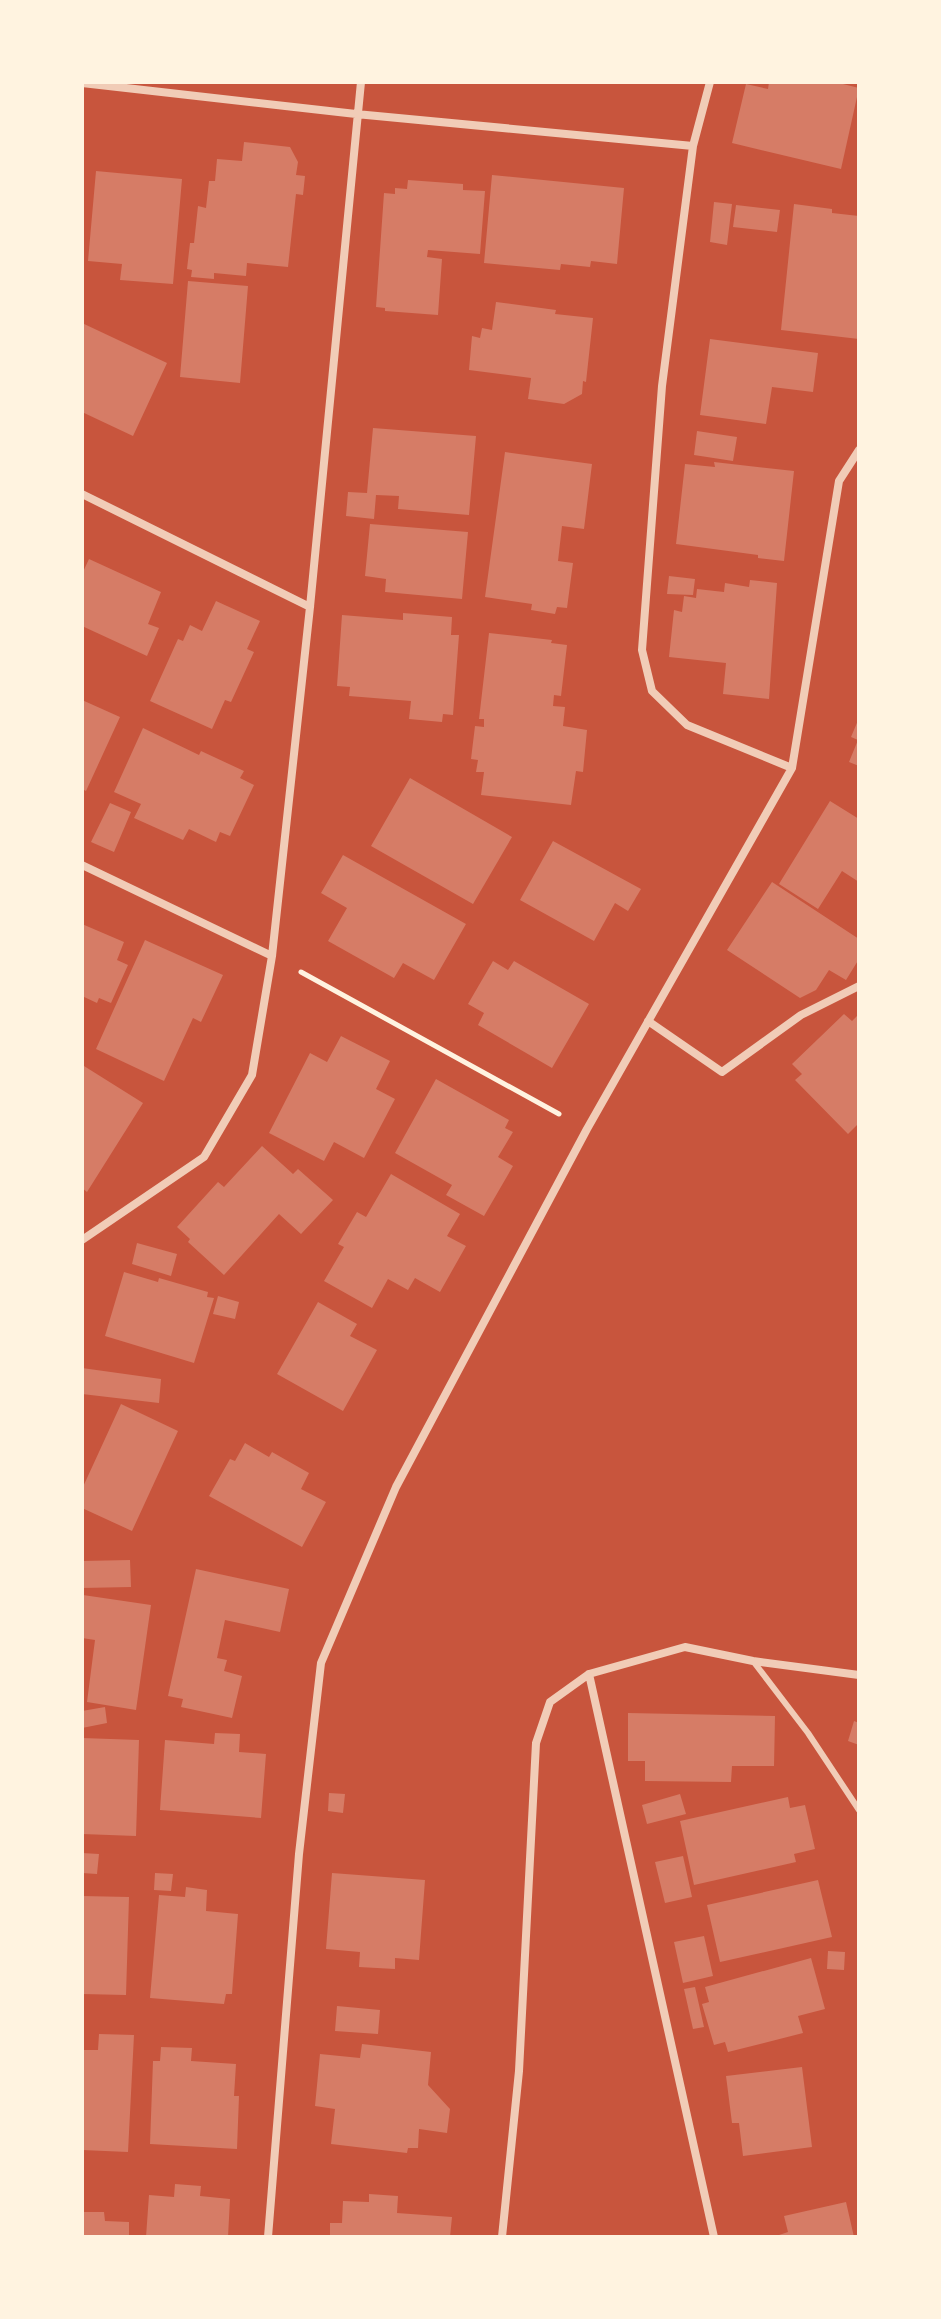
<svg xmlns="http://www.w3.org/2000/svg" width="941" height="2319" font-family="Jost,sans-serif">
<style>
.building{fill:#d67c66}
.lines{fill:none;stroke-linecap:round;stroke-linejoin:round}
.path{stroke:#fff3e0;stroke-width:5}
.service{stroke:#f1ccb7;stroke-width:6}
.minor{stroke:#f1ccb7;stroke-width:8}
</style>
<rect width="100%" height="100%" fill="#c8553d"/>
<path class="building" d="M769 82H835L859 88 841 169 732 143 746 84 768 89Z
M244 142 290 147 298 162 296 175 305 176 303 195 296 194 288 267 247 263 246 276 214 273V279L191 277 192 270 187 269 190 243H194L198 206 206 208 209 181H215L217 159 242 161Z
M96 171 182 179 173 284 120 280 122 264 88 261Z
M492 175 624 188 617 264 591 261 590 267 561 264 560 270 484 263Z
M408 180 463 184V190L485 191 480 254 428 250 427 257 442 259 438 315 385 311V308L376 307 384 193 395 194V188L407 189Z
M714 202 732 204 727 245 710 242Z
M794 204 832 209V213L859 216V339L781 330Z
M736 205 780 210 777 232 733 227Z
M188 281 248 286 240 383 180 377Z
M496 302 556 310 555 314 593 318 586 382 583 381 582 394 564 404 528 399 531 378 469 370 472 336 480 338 482 328 492 330Z
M82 323 167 363 133 436 82 412Z
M710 339 818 353 813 392 772 387 766 424 700 415Z
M373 428 476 436 469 515 398 509 399 496 376 495 374 519 346 516 348 492 367 493Z
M697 431 737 437 733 461 694 455Z
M505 452 592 464 584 529 562 526 558 561 573 563 567 608 557 607 555 614 531 610 532 604 485 597Z
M714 462 794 471 784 561 758 558V555L676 544 685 464 715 467Z
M370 524 468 532 462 599 385 592 386 579 365 576Z
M89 559 161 592 148 624 159 628 147 656 82 626V574Z
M669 576 695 579 693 595 667 594Z
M750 580 777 583 769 699 723 694 726 663 669 657 674 610 682 612 684 596 696 598 697 589 724 592 725 583 749 587Z
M216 601 260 621 247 649 254 652 231 702 225 700 212 729 150 701 178 639 183 641 190 625 202 631Z
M403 613 452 617 451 635H459L453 715 443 714 442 722 409 719 411 701 349 696 350 687 337 686 342 615 403 620Z
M489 633 552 640 551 643 567 645 561 696 554 695 553 706 565 707 563 726 587 730 583 772 576 771 571 805 481 795 484 772H476L478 760 471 759 475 726 484 727V719H479Z
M82 700 120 717 86 791 82 789Z
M859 718V766L849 762 858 740 851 737Z
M143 728 199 755 201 751 244 771 240 778 254 785 230 836 220 832 216 842 189 829 183 840 134 818 141 804 114 792Z
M410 778 512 837 473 904 371 846Z
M830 801 859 819V882L842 871 818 909 779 884Z
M110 803 131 812 114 852 91 842Z
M553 841 641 889 628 911 615 903 594 941 520 900Z
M343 855 466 924 434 980 403 963 394 978 328 941 347 908 321 893Z
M772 882 859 939V959L846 980 829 970 816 990 800 998 727 950Z
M82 924 124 942 117 960 128 965 111 1003 99 998 97 1003 82 996Z
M145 940 223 975 201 1022 193 1018 164 1081 96 1049Z
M493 961 508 970 514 961 589 1004 552 1068 478 1025 484 1013 468 1004Z
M844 1014 852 1021 857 1016 859 1018V1123L848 1134 795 1080 802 1074 792 1064Z
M341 1036 390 1061 376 1089 395 1099 364 1158 334 1142 324 1161 269 1133 310 1053 327 1062Z
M84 1066 143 1103 87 1192 82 1188V1070Z
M436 1079 509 1120 505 1128 513 1132 498 1157 513 1166 484 1216 446 1195 452 1185 395 1153Z
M262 1146 293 1174 298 1169 333 1200 301 1234 279 1214 224 1275 188 1242 190 1239 177 1227 218 1182 224 1187Z
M391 1174 460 1214 447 1236 466 1246 440 1292 415 1278 408 1290 388 1279 372 1308 324 1281 344 1247 338 1244 357 1212 366 1217Z
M137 1243 177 1254 171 1276 132 1264Z
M124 1272 158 1282 159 1278 208 1292 207 1297 214 1298 194 1363 105 1336Z
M218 1296 239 1302 235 1319 213 1314Z
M318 1302 357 1324 350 1336 377 1350 343 1411 277 1374Z
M82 1368 161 1379 159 1403 82 1394Z
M121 1404 178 1431 132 1531 82 1508V1489Z
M245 1443 269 1457 272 1452 309 1473 301 1489 326 1502 302 1547 209 1496 230 1459 235 1461Z
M130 1560 131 1587 82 1588V1561Z
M196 1569 289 1589 280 1632 225 1620 217 1658 227 1660 224 1671 242 1676 232 1718 181 1707 183 1699 168 1696Z
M83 1595 151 1605 136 1710 87 1702 95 1640 82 1638Z
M105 1707 107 1723 82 1728V1711Z
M628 1713 775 1716 774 1766H732L731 1782 645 1781V1761H628Z
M854 1721 859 1723V1745L848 1741Z
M215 1733 240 1734 239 1752 266 1754 261 1818 160 1810 165 1740 214 1744Z
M82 1738 139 1740 136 1836 82 1834Z
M329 1793 345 1794 343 1813 328 1811Z
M680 1794 686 1814 647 1824 642 1805Z
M788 1797 790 1808 805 1805 815 1849 794 1854 796 1862 694 1885 680 1821Z
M82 1853 99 1854 97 1874 82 1873Z
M683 1856 692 1897 665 1903 655 1862Z
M155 1873 173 1874 171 1891 154 1890Z
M332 1873 425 1880 419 1960 395 1958V1969L359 1967 360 1952 326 1949Z
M818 1880 832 1937 720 1962 707 1905Z
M186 1887 207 1890 206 1911 238 1914 232 1994H226L224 2004 150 1998 159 1895 185 1897Z
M82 1896 129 1897 126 1995 82 1994Z
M704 1936 713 1976 683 1983 674 1942Z
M828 1951 845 1952 844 1970 827 1969Z
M811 1958 825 2009 798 2016 803 2033 728 2052 725 2042 714 2045 702 2004 709 2002 705 1987Z
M695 1987 704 2027 693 2029 684 1989Z
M337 2006 380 2010 378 2034 335 2031Z
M99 2034 134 2035 128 2152 82 2150V2050H98Z
M362 2044 431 2052 428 2085 450 2109 447 2133 419 2129 418 2148H408L407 2153 331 2144 335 2109 315 2106 320 2054 360 2058Z
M161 2047 192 2048 191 2061 236 2064 234 2096H239L237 2149 150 2144 153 2061H160Z
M802 2067 812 2147 743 2156 739 2123H732L726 2076Z
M175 2184 201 2186 200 2196 230 2199 228 2237H146L149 2195 174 2197Z
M369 2194 398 2196 397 2213 452 2217 450 2237H330V2223H342L343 2201 369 2202Z
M846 2202 854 2237H773L788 2232 784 2216Z
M82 2212H104L105 2221 129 2222V2237H82Z"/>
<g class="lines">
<path class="path" d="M301 972 559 1114"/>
<path class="service" d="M753 1661 808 1733 859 1810"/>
<path class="minor" d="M710 82 693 146 662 386 642 650 652 691 687 725 792 768
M82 83 356 114 693 146
M82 494 310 607
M82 865 272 956
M648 1021 722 1072 801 1015 859 986
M82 1240 204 1157 252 1075 272 956 310 607 361 82
M589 1674 714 2237
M268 2237 299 1854 321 1663 396 1487 587 1129 792 768 839 481 859 450
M502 2237 519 2071 536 1743 550 1702 589 1674 685 1647 753 1661 859 1675"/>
</g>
<rect width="941" height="2319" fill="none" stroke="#fff3e0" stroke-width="168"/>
</svg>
